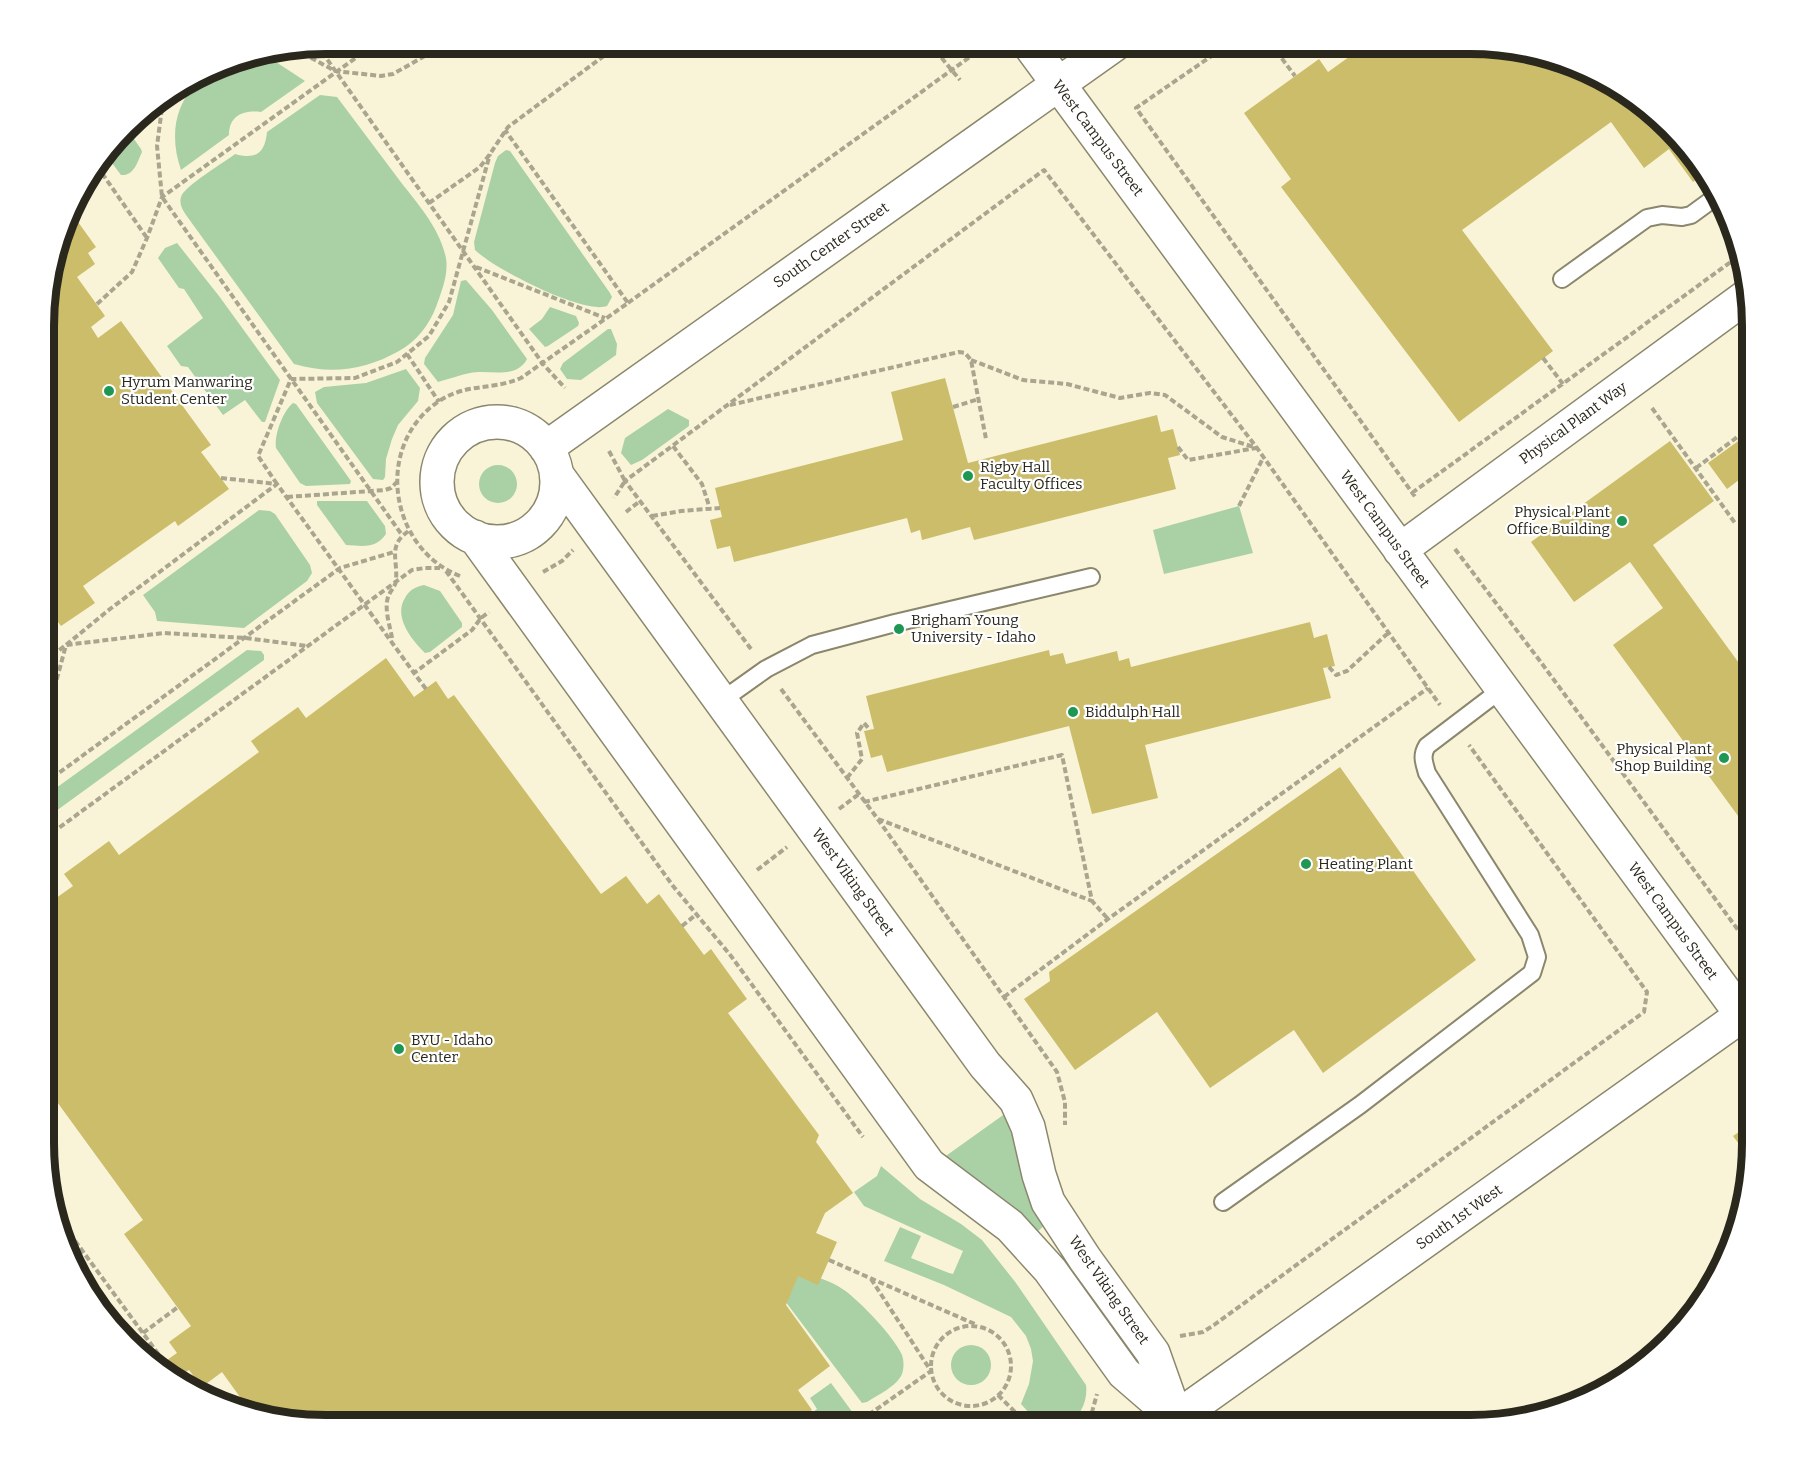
<svg xmlns="http://www.w3.org/2000/svg" width="1796" height="1469" font-family="Bitter,serif">
<style>
.green{fill:#aad0a6}
.building{fill:#cbbd6a}
.lines{fill:none;stroke-linecap:round;stroke-linejoin:round}
.lane-casing{stroke:#8b876d;stroke-width:20}
.street-casing{stroke:#8b876d;stroke-width:36}
.secondary-casing{stroke:#8b876d;stroke-width:36}
.path{stroke:#a9a58f;stroke-width:4;stroke-dasharray:6 3;stroke-linecap:butt}
.lane{stroke:#fff;stroke-width:16}
.street{stroke:#fff;stroke-width:33}
.secondary{stroke:#fff;stroke-width:33}
.poi-dot{fill:#1d9753;stroke:#fff;stroke-width:2}
.labels{text-anchor:middle;stroke-width:4.5;stroke-linejoin:round;paint-order:stroke}
.street-label{font-size:15px;fill:#2a281d;stroke:#fff}
.poi-label{font-size:15px;fill:#2a281d;stroke:#fff;text-anchor:start}
.rim{fill:none;stroke:#2a281d;stroke-width:8}
</style>
<rect width="100%" height="100%" fill="#f9f4d7"/>
<path class="green" d="M251 57 276 62 305 81 261 112C244 110 229 115 229 135L181 170C161 113 193 66 251 57Z
M320 95 337 97C358 125 379 153 400 181 417 203 438 226 445 254 450 271 442 290 436 307 429 325 417 341 399 351 365 370 332 375 294 364L186 215C182 209 179 204 181 197 184 186 225 162 235 154 256 160 265 153 267 132Z
M127 129 141 149 142 152C137 163 134 176 121 175L106 155Z
M506 150 510 151 610 293 612 297 607 306C583 315 493 268 475 250L474 242 495 163 498 156Z
M177 243 219 296 280 380 265 422H262L245 400 223 415 188 367 181 366 167 346 203 318 184 289 179 288 158 258 165 248Z
M466 280 492 310 527 359C516 380 489 369 470 373 460 375 449 379 438 382L424 364 425 358 453 315 461 281Z
M550 307 576 316 579 323 578 326 548 346 545 347 529 329 542 319Z
M608 329H611L617 344 616 355 581 380 567 379 560 369 563 363Z
M406 369 420 388 418 401 398 425 392 439 386 459 385 477 383 480 373 479 317 403 315 392 324 387 366 383Z
M293 403 296 404 351 481 350 484 306 486 300 483 276 448C274 435 283 411 293 403Z
M668 409 689 420V426L642 460 631 465 621 453 625 438Z
M479 484a19 19 0 1 1 38 0a19 19 0 1 1-38 0Z
M317 501H367L385 526 386 534C376 549 362 546 346 545L317 505Z
M1239 506 1253 553 1164 574 1153 530Z
M259 510 270 511 275 514 310 565 312 573 307 581 244 628 157 621 155 612 143 595Z
M424 585 440 591 462 623V627L430 652 425 653C412 640 393 617 405 598 409 590 415 587 424 585Z
M247 650 261 651 264 655V660L45 819V796Z
M1006 1113 1045 1225 1037 1232 943 1158Z
M881 1166 920 1199 961 1224 982 1240 1016 1283 1086 1385C1088 1400 1081 1418 1065 1425 1059 1427 1047 1425 1040 1425L1021 1404 1029 1384 1033 1361 1031 1349 1026 1336 1011 1317 944 1285 884 1261 900 1227 921 1236 911 1258 949 1273 953 1274 963 1251 864 1206 854 1192 877 1176Z
M797 1271C814 1276 830 1280 844 1290 860 1301 895 1338 902 1355 904 1361 904 1368 902 1374 897 1386 878 1395 867 1402L862 1403 785 1301Z
M951 1365a20 20 0 1 1 40 0a20 20 0 1 1-40 0Z
M831 1383 853 1413 836 1425H795L817 1409 810 1398Z"/>
<path class="building" d="M1367 44H1488L1578 65 1669 126 1702 175 1693 182 1669 149 1644 168 1611 122 1462 230 1553 351 1459 422 1281 187 1291 179 1244 113 1319 59 1328 72Z
M73 215 96 247 88 253 95 264 77 277 105 316 91 327 98 338 121 321 211 445 201 452 229 489 178 526 175 521 83 586 95 603 61 626 45 605 46 289 70 217Z
M945 378 968 463 1157 415 1161 432 1173 429 1180 455 1168 458 1176 489 974 540 970 527 922 540 920 530 911 533 907 518 734 562 730 546 717 549 710 520 722 517 715 488 903 440 891 392Z
M1752 431V470L1727 489 1708 463Z
M1670 441 1714 501 1653 545 1752 681V835L1613 645 1663 608 1630 562 1574 602 1531 542Z
M1310 622 1314 638 1327 634 1335 666 1323 668 1331 698 1145 745 1158 798 1092 814 1069 726 887 772 882 755 871 758 864 731 874 729 866 696 1049 650 1050 656 1063 653 1066 664 1117 651 1119 661 1129 658 1131 667Z
M386 658 414 697 436 681 448 699 454 695 601 894 626 876 647 904 659 894 704 955 711 949 747 999 728 1013 819 1135 816 1142 853 1193 825 1213 816 1233 837 1242 818 1285 798 1276 786 1305 830 1366 798 1390 812 1410 791 1425H308L250 1411 222 1372 202 1387 189 1370 178 1377 160 1365 177 1353 169 1342 191 1326 124 1234 143 1220 44 1084 45 906 73 886 64 874 109 841 119 855 259 752 251 741 298 707 306 718Z
M1340 767 1476 960 1323 1073 1294 1030 1210 1088 1157 1012 1075 1070 1024 999 1050 981 1049 972Z
M1752 1123V1162L1733 1136Z"/>
<g class="lines">
<g class="lane-casing">
<path id="lane" d="M1562 279 1647 218 1662 215 1682 217 1691 215 1717 196
M721 701 766 669 812 645 895 623 1091 577
M1223 1202 1360 1105 1532 973 1537 957 1530 935 1427 773C1424 762 1421 756 1427 746L1502 689"/>
</g>
<g class="street-casing">
<path id="street" d="M1029 44 1742 1015
M437 482a60 60 0 1 1 120 0a60 60 0 1 1-120 0Z
M546 448 1115 44
M475 537 929 1165 1010 1226 1050 1270 1124 1373 1176 1418 1153 1353 1085 1259 1048 1202 1039 1175 1028 1127 1016 1100 985 1065 557 475
M1400 550 1747 296
M1176 1418 1752 1008"/>
</g>
<g class="secondary-casing">
<path id="secondary" d="M1166 1425 1176 1418 1181 1425"/>
</g>
<path class="path" d="M930 44 960 80
M1229 44 1136 108 1416 498
M1271 44 1295 76
M317 45 543 364 565 388
M295 49 335 71 381 76 393 74 446 44
M163 100 157 146 162 197 402 535
M97 166 147 238
M429 203 480 167 490 154 508 127 620 44
M476 267 605 318
M628 303 988 44
M97 304 132 272 147 238 162 197 375 44
M407 354 439 402
M1543 358 1563 384
M971 360 1023 380 1067 384 1120 398 1150 393 1165 395 1222 437 1257 448 1440 705
M730 405 959 352 965 353 971 360 986 439
M953 407 979 399
M1652 408 1735 523
M673 446 702 484 710 509
M1178 447 1188 460 1256 448
M609 451 625 481 614 498
M1696 468 1752 426
M221 478 277 484
M277 484 258 456 291 379 355 378 397 362 429 336 449 302 490 154
M1412 493 1739 256
M287 497 385 490 391 488 397 482
M1239 506 1263 458
M626 512 640 501
M652 516 681 511 720 508
M1455 549 1540 661 1744 938 1752 932
M446 571 673 886 731 956 863 1137
M543 572 562 561 573 550
M460 576C393 550 374 455 431 407 463 381 488 392 521 378L628 303 505 130
M392 638C390 626 384 609 388 597 390 591 396 586 396 580 398 559 387 545 410 530
M751 649 625 481 1044 170 1257 448
M45 661 66 645 164 633 245 638 308 646
M1329 667 1336 675 1347 671 1388 633
M426 689 414 673 472 630 481 618 489 612
M781 689 877 818 1057 1072 1065 1102V1125
M45 723 66 645 110 609 277 484 414 673
M847 778 862 759 857 733 864 723 870 730
M45 783 340 568 394 552
M864 802 1062 755 1092 901 1108 919
M839 809 859 794
M878 819 1092 901
M45 838 412 570 425 568H440
M757 870 787 847
M682 926 698 913
M1004 997 1108 919 1428 688
M59 1219 173 1374
M829 1260 977 1325
M931 1366a40 40 0 1 1 80 0a40 40 0 1 1-80 0Z
M143 1333 178 1307
M1180 1336 1203 1332 1214 1325 1644 1012 1647 992 1469 745
M998 1395 1028 1425
M854 1425 931 1371 871 1279
M1078 1425 1092 1412 1097 1394"/>
<use href="#lane" class="lane"/>
<use href="#street" class="street"/>
<use href="#secondary" class="secondary"/>
</g>
<g class="poi-dot">
<circle cx="109" cy="391" r="6"/>
<circle cx="968" cy="476" r="6"/>
<circle cx="1622" cy="521" r="6"/>
<circle cx="899" cy="629" r="6"/>
<circle cx="1073" cy="712" r="6"/>
<circle cx="1724" cy="758" r="6"/>
<circle cx="1306" cy="864" r="6"/>
<circle cx="399" cy="1049" r="6"/>
</g>
<g class="labels">
<g class="street-label">
<text transform="translate(1098 138) rotate(53)" y="5">West Campus Street</text>
<text transform="translate(831 245) rotate(-35)" y="5">South Center Street</text>
<text transform="translate(1573 423) rotate(-36)" y="5">Physical Plant Way</text>
<text transform="translate(1385 529) rotate(54)" y="5">West Campus Street</text>
<text transform="translate(853 882) rotate(54)" y="5">West Viking Street</text>
<text transform="translate(1673 921) rotate(54)" y="5">West Campus Street</text>
<text transform="translate(1459 1217) rotate(-35)" y="5">South 1st West</text>
<text transform="translate(1109 1290) rotate(55)" y="5">West Viking Street</text>
</g>
<g class="poi-label">
<text x="121" y="387">Hyrum Manwaring<tspan x="121" dy="17">Student Center</tspan></text>
<text x="980" y="472">Rigby Hall<tspan x="980" dy="17">Faculty Offices</tspan></text>
<text x="1610" y="517" text-anchor="end">Physical Plant<tspan x="1610" dy="17">Office Building</tspan></text>
<text x="911" y="625">Brigham Young<tspan x="911" dy="17">University - Idaho</tspan></text>
<text x="1085" y="717">Biddulph Hall</text>
<text x="1712" y="754" text-anchor="end">Physical Plant<tspan x="1712" dy="17">Shop Building</tspan></text>
<text x="1318" y="869">Heating Plant</text>
<text x="411" y="1045">BYU - Idaho<tspan x="411" dy="17">Center</tspan></text>
</g>
</g>
<path d="M0 0H1796V1469H0ZM326 54H1470A272 272 0 0 1 1742 326V1143A272 272 0 0 1 1470 1415H326A272 272 0 0 1 54 1143V326A272 272 0 0 1 326 54Z" fill="#fff" fill-rule="evenodd"/>
<path class="rim" d="M326 54H1470A272 272 0 0 1 1742 326V1143A272 272 0 0 1 1470 1415H326A272 272 0 0 1 54 1143V326A272 272 0 0 1 326 54Z"/>
</svg>
